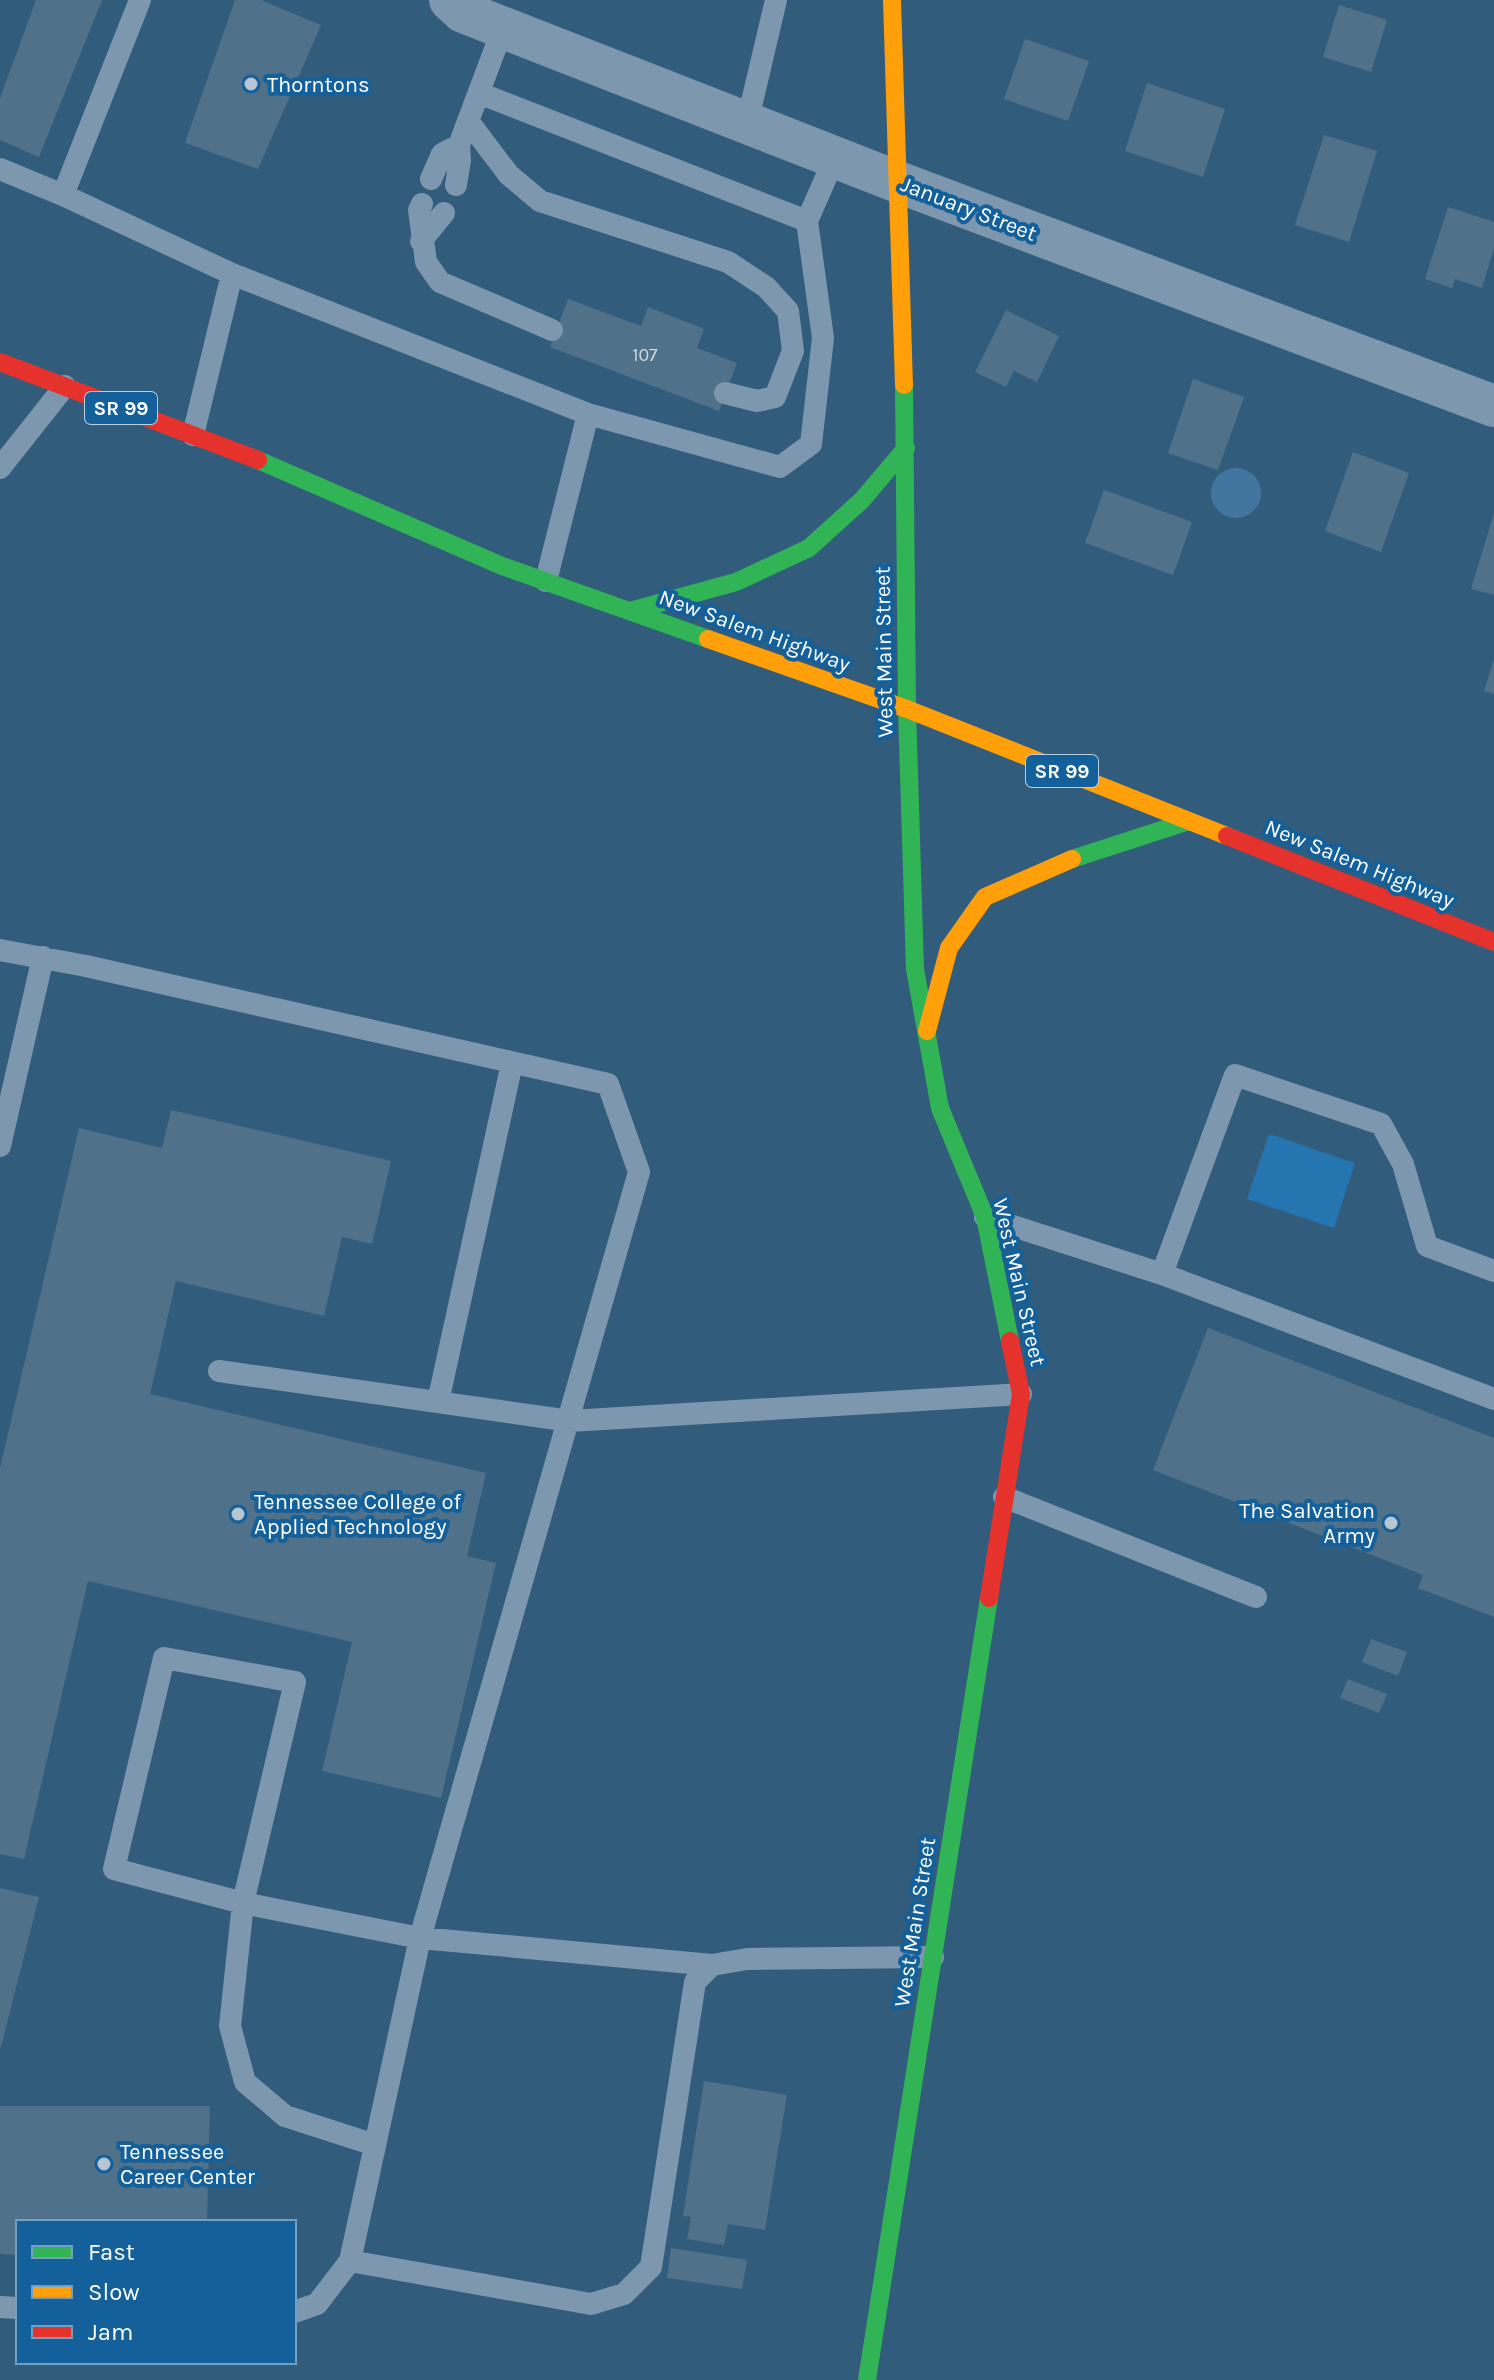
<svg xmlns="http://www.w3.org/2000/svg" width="1494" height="2380" font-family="Karla,sans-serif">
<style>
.green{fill:#2475b0}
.water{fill:#41759f}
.building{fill:#50718a}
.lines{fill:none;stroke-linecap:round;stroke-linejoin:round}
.lane{stroke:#7d98ae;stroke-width:22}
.street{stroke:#7d98ae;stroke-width:42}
.fast{stroke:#30b455;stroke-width:18}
.slow{stroke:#ff9f0a;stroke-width:18}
.jam{stroke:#e5322d;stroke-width:18}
.poi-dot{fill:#b7c6d1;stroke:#13609b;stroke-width:3}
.labels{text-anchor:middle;stroke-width:8;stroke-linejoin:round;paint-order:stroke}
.number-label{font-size:18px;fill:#d3dce2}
.shield{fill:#13609b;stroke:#b8cfe1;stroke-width:2}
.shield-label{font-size:20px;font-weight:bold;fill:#fff}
.poi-label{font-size:22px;fill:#fff;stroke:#13609b;text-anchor:start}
.street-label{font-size:22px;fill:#fff;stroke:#13609b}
</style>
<rect width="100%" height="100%" fill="#325c7c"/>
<path class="green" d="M1269 1134 1355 1163 1334 1228 1247 1199Z"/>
<path class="water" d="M1211 493a25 25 0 1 1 50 0a25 25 0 1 1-50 0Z"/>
<path class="building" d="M36 0H102L39 157 0 140V98Z
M235 0H261L321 25 258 169 185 143Z
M1339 5 1387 20 1371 72 1323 57Z
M1025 39 1089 61 1068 121 1004 99Z
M1147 83 1225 109 1203 177 1125 151Z
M1324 135 1377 151 1349 242 1295 225Z
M1448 207 1494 222V249L1482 288 1455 279 1452 288 1425 279Z
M568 299 641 326 648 307 704 329 697 348 737 363 719 411 550 347Z
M1006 310 1059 336 1037 382 1014 371 1006 387 975 372Z
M1193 379 1244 397 1218 470 1168 453Z
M1353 452 1409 473 1381 552 1325 531Z
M1104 490 1192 522 1173 575 1085 543Z
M1494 513V595L1471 589Z
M1493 662H1494V694L1484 691Z
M171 1110 391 1161 372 1244 342 1237 324 1316 176 1281 150 1394 486 1473 467 1556 496 1563 441 1798 322 1771 352 1642 88 1581 24 1859 0 1854V1468L79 1128 162 1148Z
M1208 1328 1494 1438V1617L1418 1588 1423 1575 1153 1470Z
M1371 1639 1407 1652 1398 1676 1362 1662Z
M1348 1679 1387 1694 1379 1713 1340 1698Z
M0 1888 39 1897 1 2047H0Z
M704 2081 787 2095 765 2230 728 2224 724 2245 687 2239 691 2217 683 2216Z
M0 2106H210L207 2222H18V2255L0 2254Z
M671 2248 747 2260 742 2289 667 2278Z"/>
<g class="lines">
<path class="lane" d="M479 93 807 221
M468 121 509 175 540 201 728 262 766 287 788 311 793 351 775 397 757 401 725 393
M747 123 776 0
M0 169 63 195 232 274 193 435
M431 179 442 154 459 145
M456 185 460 160 459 145 503 28
M63 195 140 0
M422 204 419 210 426 262 440 282 552 330
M421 241 444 213
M232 274 588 414 780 467 811 444 823 338 807 221 835 157
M0 468 65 386
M546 581 588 414
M0 950 86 966 608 1084 639 1172 420 1938 712 1965
M0 1146 43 957
M985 1217 1162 1274 1494 1399
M1162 1274 1235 1075 1381 1124 1403 1164 1427 1246 1494 1271
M219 1371 570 1421 1021 1394
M438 1402 512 1063
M1004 1497 1256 1597
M350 2261 420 1938 243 1903 114 1869 164 1658 295 1682 243 1903 230 2026 245 2082 285 2116 375 2145
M0 2307 18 2308
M294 2312 317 2304 350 2261 591 2304 624 2294 651 2267 695 1982 712 1965 747 1959 933 1957"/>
<path class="street" d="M450 0 463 12 898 182 1494 406"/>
<path class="fast" d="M904 385 907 709 915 969 940 1108 985 1217 1010 1341
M258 460 502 566 708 639
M630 611 736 582 809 548 862 500 906 448
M1072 859 1189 821
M867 2380 989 1598"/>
<path class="slow" d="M892 0 904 385
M708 639 907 709 1227 836
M927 1031 949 948 985 897 1072 859"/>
<path class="jam" d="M0 362 258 460
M1227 836 1494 942
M989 1598 1021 1394 1010 1341"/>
</g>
<g class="poi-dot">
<circle cx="251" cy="84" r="8"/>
<circle cx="238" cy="1514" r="8"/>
<circle cx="1391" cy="1523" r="8"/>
<circle cx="104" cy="2164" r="8"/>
</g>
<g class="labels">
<g class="number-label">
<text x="645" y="361">107</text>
</g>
<g class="shield">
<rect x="85" y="392" width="72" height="32" rx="6"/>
<rect x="1026" y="755" width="72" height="32" rx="6"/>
</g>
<g class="shield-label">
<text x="121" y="415">SR 99</text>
<text x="1062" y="778">SR 99</text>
</g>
<g class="poi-label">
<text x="267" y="92">Thorntons</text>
<text x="254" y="1509">Tennessee College of<tspan x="254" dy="25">Applied Technology</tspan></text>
<text x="1375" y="1518" text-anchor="end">The Salvation<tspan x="1375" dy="25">Army</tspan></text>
<text x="120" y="2159">Tennessee<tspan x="120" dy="25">Career Center</tspan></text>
</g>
<g class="street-label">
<text transform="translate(969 208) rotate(21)" y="8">January Street</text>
<text transform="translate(755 630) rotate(20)" y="8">New Salem Highway</text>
<text transform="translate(883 652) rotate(-91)" y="8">West Main Street</text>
<text transform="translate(1360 863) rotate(22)" y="8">New Salem Highway</text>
<text transform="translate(1020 1282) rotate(77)" y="8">West Main Street</text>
<text transform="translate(914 1922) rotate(-81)" y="8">West Main Street</text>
</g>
</g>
<rect x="16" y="2220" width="280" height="144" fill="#13609b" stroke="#71a0c3" stroke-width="2"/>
<rect x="32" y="2246" width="40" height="12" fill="#30b455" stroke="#71a0c3" stroke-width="2"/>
<text x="88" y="2260" font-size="24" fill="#ffffff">Fast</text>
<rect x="32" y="2286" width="40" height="12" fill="#ff9f0a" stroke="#71a0c3" stroke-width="2"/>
<text x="88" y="2300" font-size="24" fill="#ffffff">Slow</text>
<rect x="32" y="2326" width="40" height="12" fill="#e5322d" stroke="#71a0c3" stroke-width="2"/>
<text x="88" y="2340" font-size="24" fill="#ffffff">Jam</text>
</svg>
